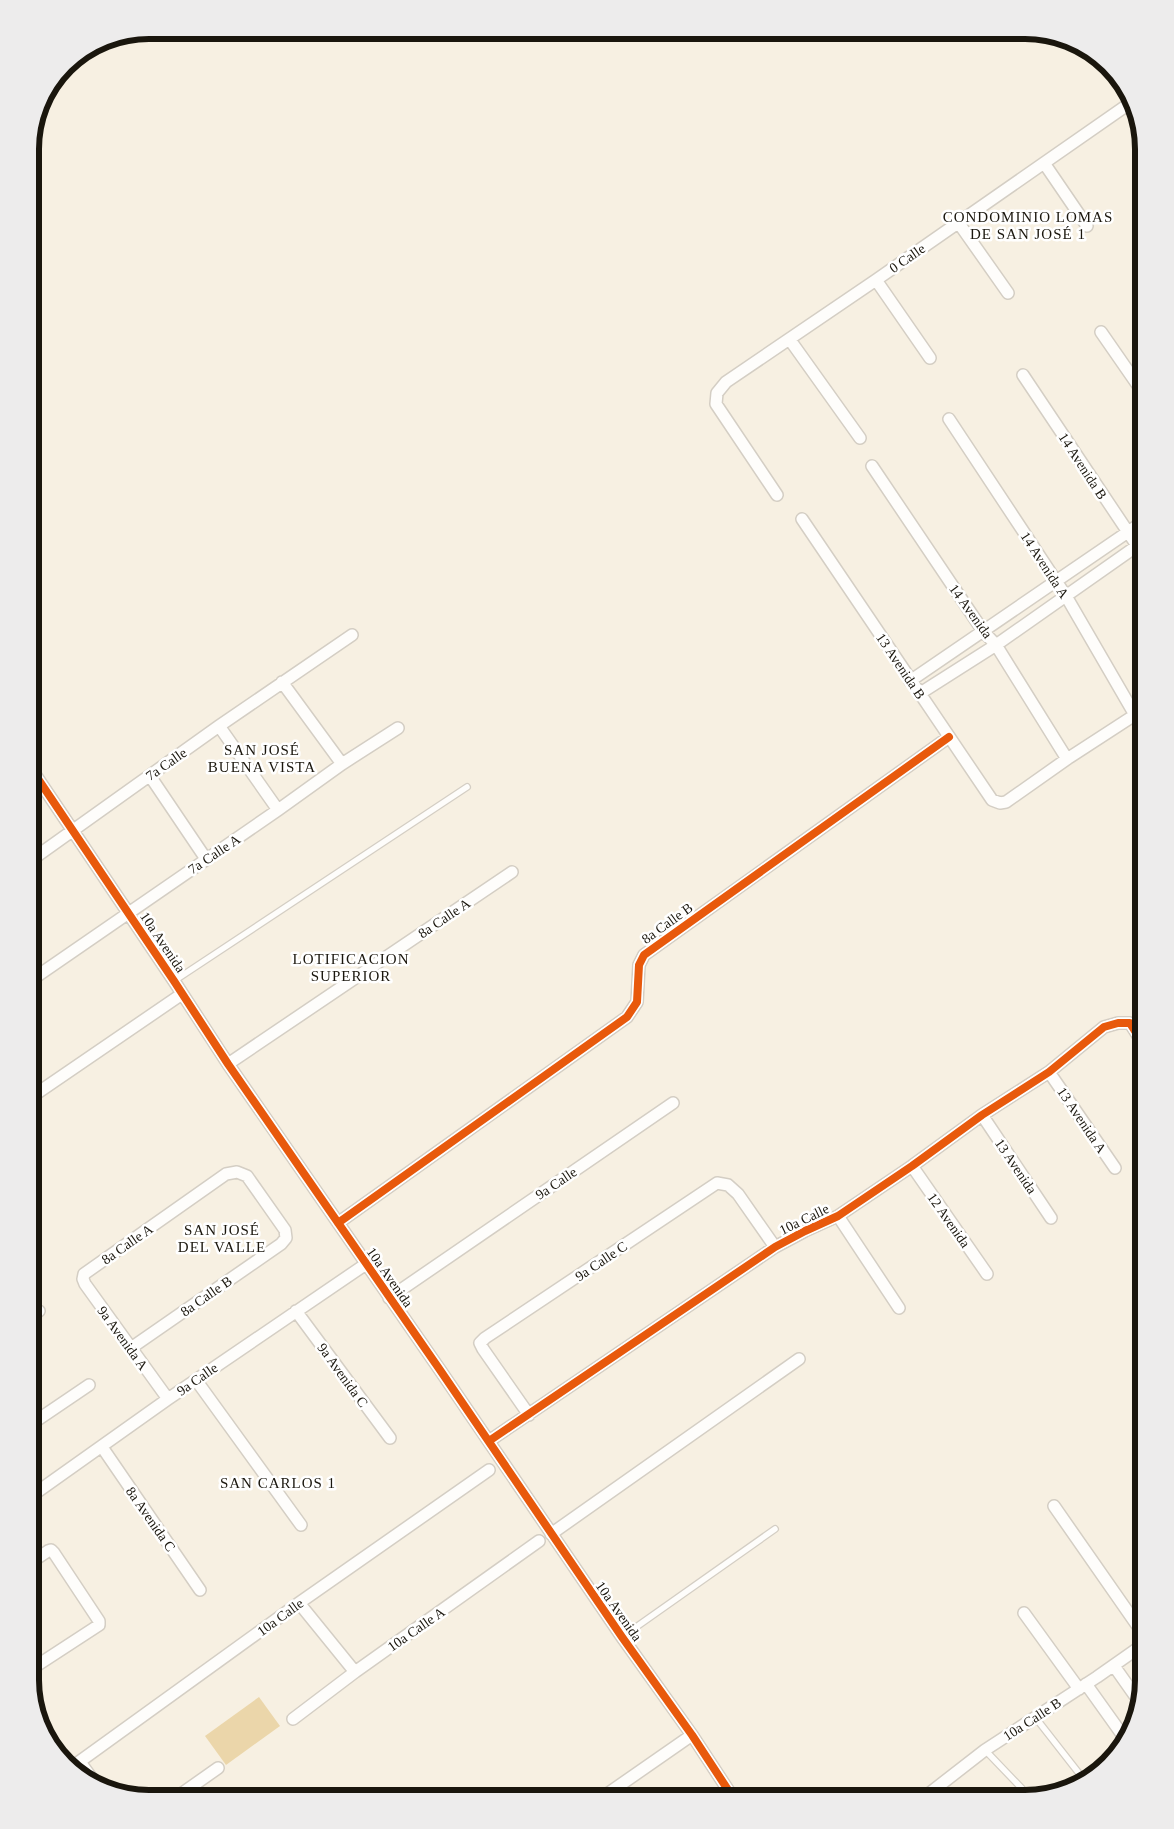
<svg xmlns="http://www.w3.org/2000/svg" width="1174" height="1829" font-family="'Times New Roman',serif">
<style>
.green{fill:#ebd6aa}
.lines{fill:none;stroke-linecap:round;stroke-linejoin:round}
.service-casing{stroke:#d4cec4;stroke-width:8}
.minor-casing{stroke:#d4cec4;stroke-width:14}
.service{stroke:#fefdfb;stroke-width:5.5}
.minor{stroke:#fefdfb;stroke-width:11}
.cycleway-casing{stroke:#fff;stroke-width:11}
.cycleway{stroke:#e8590c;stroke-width:8}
.labels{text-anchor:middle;stroke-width:5;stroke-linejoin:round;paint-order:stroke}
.street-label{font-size:14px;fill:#1a160d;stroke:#fff}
.neighbourhood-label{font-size:15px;letter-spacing:1px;fill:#1a160d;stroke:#fff}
.rim{fill:none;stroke:#1a160d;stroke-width:6}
</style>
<rect width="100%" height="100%" fill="#f7f0e2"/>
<path class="green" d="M259 1697 280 1726 226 1765 205 1736Z"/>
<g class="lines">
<g class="service-casing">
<path id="service" d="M174 981 467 787
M622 1637 775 1529
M1035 1717 1085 1781
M985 1750 1031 1798"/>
</g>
<g class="minor-casing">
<path id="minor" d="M1129 104 1137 119
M1044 163 1087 226
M958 222 1008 293
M876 280 930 358
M1101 332 1144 394
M790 340 860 438
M1023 375 1144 556
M949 419 1066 596 1135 715
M872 466 983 631 996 645 1067 759
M777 495 716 404 717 393 726 382 876 280 1133 101
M802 519 992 800 1000 803 1006 802 1067 759 1144 709
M910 681 1144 521
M282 682 342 764
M919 694 996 645 1144 541
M219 726 278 810
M30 767 174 981 228 1064 440 1370 622 1637 692 1735 734 1799
M150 776 206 859
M30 861 219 726 352 635
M30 981 278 810 342 764 398 728
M228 1064 512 872
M1049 1072 1115 1168
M30 1098 182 994
M982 1115 1051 1218
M912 1166 987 1274
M838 1216 899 1308
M338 1223 627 1017 637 1002 639 965 644 955 949 737
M389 1298 673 1103
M296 1311 390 1438
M30 1317 39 1311
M131 1348 281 1244 286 1238 285 1230 247 1176 237 1172 226 1174 84 1274 83 1279 85 1284 168 1399
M196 1380 301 1525
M529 1415 483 1349 480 1343 485 1338 717 1183 728 1185 738 1194 775 1247
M30 1425 89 1385
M489 1441 775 1247 805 1231 838 1216 912 1166 982 1115 1049 1072 1104 1027 1118 1023H1130L1144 1045
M102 1447 200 1590
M1142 1463 1144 1466
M30 1497 168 1399 366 1264
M1054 1506 1144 1635
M551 1534 799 1359
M299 1603 355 1672
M1024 1613 1079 1689
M1114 1666 1138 1700
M30 1670 99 1625V1621L54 1553 51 1550 48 1551 30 1563
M1086 1684 1126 1740
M293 1719 355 1672 539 1541
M80 1762 96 1784
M72 1767 299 1603 489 1470
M174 1799 218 1768
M600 1799 692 1735
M922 1799 985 1750 1097 1677 1144 1644"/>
</g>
<use href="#service" class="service"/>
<use href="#minor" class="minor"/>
<g class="cycleway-casing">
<path id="cycleway" d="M30 767 174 981 228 1064 440 1370 622 1637 692 1735 734 1799
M338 1223 627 1017 637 1002 639 965 644 955 949 737
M489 1441 775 1247 805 1231 838 1216 912 1166 982 1115 1049 1072 1104 1027 1118 1023H1130L1144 1045"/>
</g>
<use href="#cycleway" class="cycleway"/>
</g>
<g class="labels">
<g class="street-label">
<text transform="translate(907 258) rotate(-35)" y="5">0 Calle</text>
<text transform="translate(1083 466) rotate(57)" y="5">14 Avenida B</text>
<text transform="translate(1045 565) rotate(57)" y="5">14 Avenida A</text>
<text transform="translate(971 611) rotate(54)" y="5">14 Avenida</text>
<text transform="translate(901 666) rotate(56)" y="5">13 Avenida B</text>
<text transform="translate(166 764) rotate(-35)" y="5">7a Calle</text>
<text transform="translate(214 854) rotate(-34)" y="5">7a Calle A</text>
<text transform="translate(444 918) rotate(-34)" y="5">8a Calle A</text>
<text transform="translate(667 923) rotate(-36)" y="5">8a Calle B</text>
<text transform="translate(163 942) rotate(56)" y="5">10a Avenida</text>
<text transform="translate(1082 1120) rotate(56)" y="5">13 Avenida A</text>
<text transform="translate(1016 1166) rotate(56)" y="5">13 Avenida</text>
<text transform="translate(556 1183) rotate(-34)" y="5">9a Calle</text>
<text transform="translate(804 1219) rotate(-26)" y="5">10a Calle</text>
<text transform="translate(949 1220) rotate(55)" y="5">12 Avenida</text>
<text transform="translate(127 1244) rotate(-35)" y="5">8a Calle A</text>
<text transform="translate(601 1261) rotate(-34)" y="5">9a Calle C</text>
<text transform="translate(390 1277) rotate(55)" y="5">10a Avenida</text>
<text transform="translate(206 1296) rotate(-35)" y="5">8a Calle B</text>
<text transform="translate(123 1338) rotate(54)" y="5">9a Avenida A</text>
<text transform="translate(343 1375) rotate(54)" y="5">9a Avenida C</text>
<text transform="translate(197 1379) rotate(-35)" y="5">9a Calle</text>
<text transform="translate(151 1519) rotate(55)" y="5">8a Avenida C</text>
<text transform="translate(619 1611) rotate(55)" y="5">10a Avenida</text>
<text transform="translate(280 1617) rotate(-36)" y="5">10a Calle</text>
<text transform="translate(416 1629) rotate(-35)" y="5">10a Calle A</text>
<text transform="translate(1032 1719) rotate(-33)" y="5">10a Calle B</text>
</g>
<g class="neighbourhood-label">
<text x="1028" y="222">CONDOMINIO LOMAS<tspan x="1028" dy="17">DE SAN JOSÉ 1</tspan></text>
<text x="262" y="755">SAN JOSÉ<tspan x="262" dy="17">BUENA VISTA</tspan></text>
<text x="351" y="964">LOTIFICACION<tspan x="351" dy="17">SUPERIOR</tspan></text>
<text x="222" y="1235">SAN JOSÉ<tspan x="222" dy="17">DEL VALLE</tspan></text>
<text x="278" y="1488">SAN CARLOS 1</text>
</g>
</g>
<path d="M0 0H1174V1829H0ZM149 39H1025A110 110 0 0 1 1135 149V1680A110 110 0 0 1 1025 1790H149A110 110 0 0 1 39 1680V149A110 110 0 0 1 149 39Z" fill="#edecec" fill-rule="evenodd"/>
<path class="rim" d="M149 39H1025A110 110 0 0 1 1135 149V1680A110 110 0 0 1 1025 1790H149A110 110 0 0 1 39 1680V149A110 110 0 0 1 149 39Z"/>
</svg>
